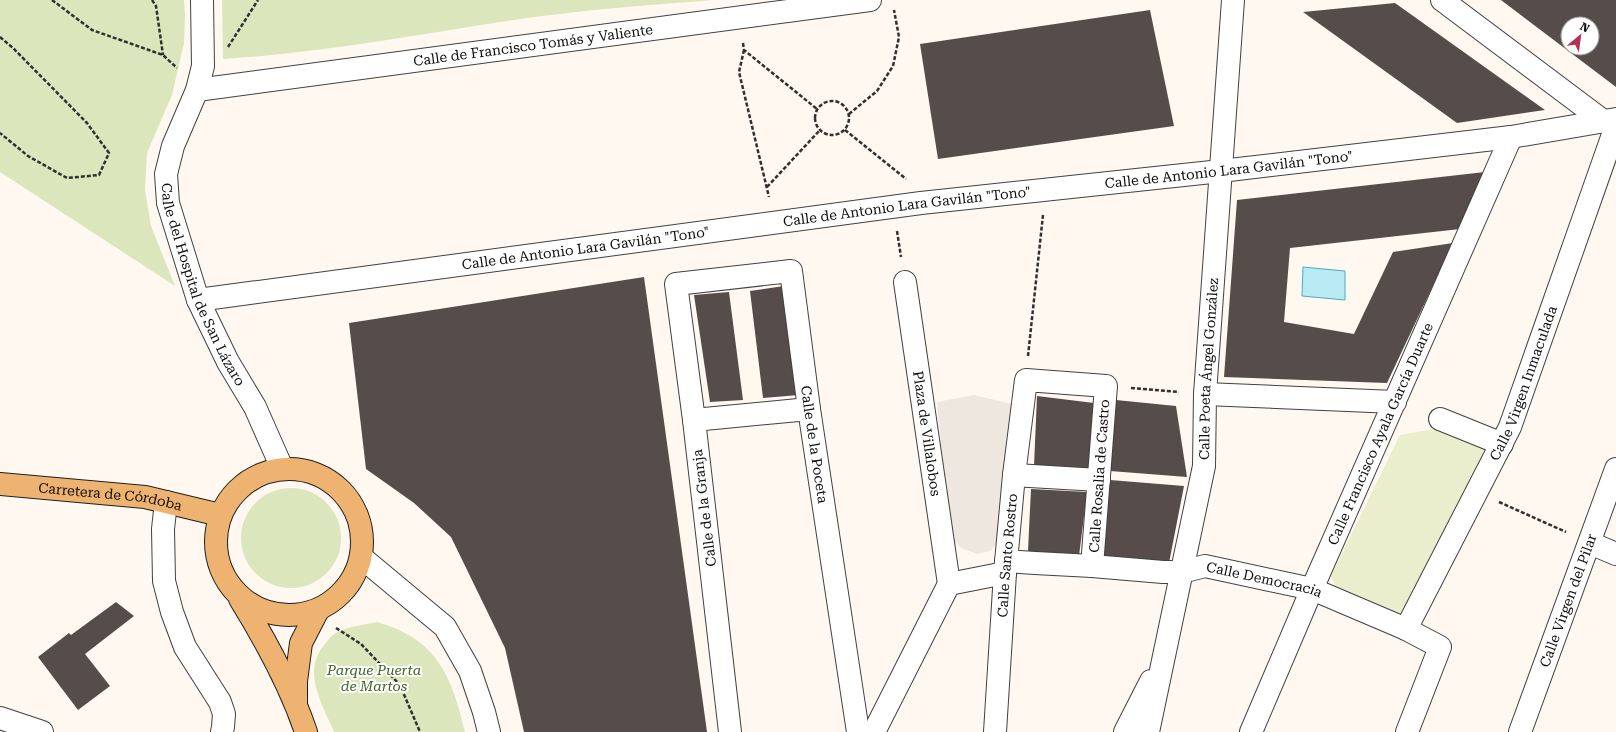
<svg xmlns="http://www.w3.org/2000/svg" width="1616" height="732" font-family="'Roboto Serif',serif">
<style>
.green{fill:#dce6bc}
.pitch{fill:#eaeecd}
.plaza{fill:#eee7df}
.water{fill:#b9e9f2;stroke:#45aec3}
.building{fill:#564d4b;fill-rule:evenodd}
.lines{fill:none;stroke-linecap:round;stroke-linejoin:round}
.minor-casing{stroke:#414141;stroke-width:24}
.major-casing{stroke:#1f1f1f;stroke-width:24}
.path{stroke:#303030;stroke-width:2.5;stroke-dasharray:4 2;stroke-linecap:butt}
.minor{stroke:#fff;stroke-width:22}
.major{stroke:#eeb370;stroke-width:22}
.labels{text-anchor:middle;stroke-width:4;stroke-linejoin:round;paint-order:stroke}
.street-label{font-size:14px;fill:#0e0e0e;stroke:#fff}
.park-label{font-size:14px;font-style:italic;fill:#3e6123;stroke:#fff}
</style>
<rect width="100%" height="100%" fill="#fef8f1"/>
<path class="green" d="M0 0H184L185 15 184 43 172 95 147 153 145 190 151 226 175 286 0 172Z
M222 0H713C649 5 584 10 520 19 421 34 322 53 223 59Z
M241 538a50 50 0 1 1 100 0a50 50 0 1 1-100 0Z
M377 622C437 639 452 676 465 732H334C322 704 301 671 325 644 328 640 332 635 336 633 348 626 364 625 377 622Z"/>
<path class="pitch" d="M1439 428 1487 450 1405 619 1337 591 1331 576 1400 435Z"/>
<path class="plaza" d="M974 395 1012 404 1002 528 997 543 990 551 977 554 961 548 950 537 937 402Z"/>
<path class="water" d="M1303 267 1345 271V300L1302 296Z"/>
<path class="building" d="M1501 0H1616V87ZM1568 24H1592V48H1568Z
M1395 3 1545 110 1457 123 1303 12Z
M1150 10 1174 126 938 159 920 44Z
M1485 172 1460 229 1290 248 1284 322 1354 334 1393 252 1453 243 1387 383 1224 377 1237 200Z
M644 277 707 732H524L505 648 451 537 414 503 366 469 349 323Z
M784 286 799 395 763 398 750 291Z
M729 292 743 400 710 402 694 295Z
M1037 396 1094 403 1090 468 1034 466Z
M1116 400 1176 406 1187 477 1110 471Z
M1110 480 1184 486 1169 563 1102 558Z
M1031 489 1087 492 1079 556 1028 551Z
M116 602 134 616 85 654 110 686 78 710 38 657 69 633 71 635Z"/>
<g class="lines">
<g class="minor-casing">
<g id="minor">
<path id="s1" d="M202 0 203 66 197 90 173 146 166 174 168 203 198 300 228 362 255 407 282 468"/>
<path d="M1442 0 1602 120"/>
<path id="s2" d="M197 90 870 0"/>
<path id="s3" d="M905 282 949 584"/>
<path id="s4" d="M198 300 921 203 1221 171 1511 137 1616 119"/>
<path d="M1205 394 1395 402"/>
<path d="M1440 419 1502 444"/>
<path d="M694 420 809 409"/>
<path d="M1014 475 1099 480"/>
<path d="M166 502 163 529 164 581 172 612 185 647 220 702 224 714 223 727 222 732"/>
<path d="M1590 543 1616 554"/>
<path d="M361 557 445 627 470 671 484 712 489 732"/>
<path id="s5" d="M1006 561 1035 563 1092 566 1163 572H1182L1205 566 1312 589 1406 629 1440 647 1407 732"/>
<path id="s6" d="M1406 629 1510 427 1616 126"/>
<path d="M0 718 42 732"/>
<path id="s7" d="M730 732 694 420 676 284 791 271 809 409 858 732"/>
<path d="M874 732 949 584 1005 573"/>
<path id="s8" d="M995 732 1005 573 1014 475 1026 380 1106 386 1092 566"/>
<path d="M1125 732 1151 681"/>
<path id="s9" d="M1148 732 1204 466 1205 394 1233 0"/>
<path id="s10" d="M1251 732 1312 589 1511 137"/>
<path id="s11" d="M1520 732 1616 469"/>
</g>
</g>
<g class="major-casing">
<g id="major">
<circle cx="289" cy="542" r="73"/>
<path id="s12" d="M0 484 145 497 220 515"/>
<path d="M240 599C266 641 290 685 306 732"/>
<path d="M296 702V681L301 643 318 610"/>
</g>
</g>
<path class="path" d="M52 0 92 30 163 55 177 68
M152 0 156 6 163 55
M0 37 13 48 87 123 109 153 99 175 67 178 28 156 0 133
M743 43 744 50 817 109
M228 47 258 0
M744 50 739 72 769 197
M815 118a17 17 0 1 1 34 0a17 17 0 1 1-34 0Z
M849 114 877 91 893 66 899 37 894 10
M845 130 906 179
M767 187 820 130
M897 231 901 257
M1028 356 1043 215
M1131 388 1179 392
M1499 502 1566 532
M336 628 361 644 400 685 420 732"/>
<use href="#minor" class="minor"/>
<use href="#major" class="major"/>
</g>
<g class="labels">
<g class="street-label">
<text dy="5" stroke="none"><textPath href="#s2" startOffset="339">Calle de Francisco Tomás y Valiente</textPath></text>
<text dy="5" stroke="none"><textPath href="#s4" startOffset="1039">Calle de Antonio Lara Gavilán "Tono"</textPath></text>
<text dy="5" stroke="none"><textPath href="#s4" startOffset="715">Calle de Antonio Lara Gavilán "Tono"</textPath></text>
<text dy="5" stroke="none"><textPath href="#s4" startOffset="391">Calle de Antonio Lara Gavilán "Tono"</textPath></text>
<text dy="5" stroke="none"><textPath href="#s1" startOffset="298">Calle del Hospital de San Lázaro</textPath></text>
<text dy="5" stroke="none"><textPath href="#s9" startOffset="369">Calle Poeta Ángel González</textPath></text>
<text dy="5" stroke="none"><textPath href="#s6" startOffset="273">Calle Virgen Inmaculada</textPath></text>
<text dy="5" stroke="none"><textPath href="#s3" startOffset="153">Plaza de Villalobos</textPath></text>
<text dy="5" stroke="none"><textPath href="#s10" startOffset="325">Calle Francisco Ayala García Duarte</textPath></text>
<text dy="5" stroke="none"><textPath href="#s7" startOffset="742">Calle de la Poceta</textPath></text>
<text transform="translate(1099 476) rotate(-86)" y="5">Calle Rosalia de Castro</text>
<text dy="5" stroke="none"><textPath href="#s12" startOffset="111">Carretera de Córdoba</textPath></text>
<text transform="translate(704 508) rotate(-97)" y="5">Calle de la Granja</text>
<text dy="5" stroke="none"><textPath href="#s8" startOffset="177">Calle Santo Rostro</textPath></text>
<text dy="5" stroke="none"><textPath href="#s5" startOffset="261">Calle Democracia</textPath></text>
<text dy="5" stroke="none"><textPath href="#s11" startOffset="140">Calle Virgen del Pilar</textPath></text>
</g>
<g class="park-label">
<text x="374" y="675">Parque Puerta<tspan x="374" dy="16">de Martos</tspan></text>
</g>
</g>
<g transform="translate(1580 36) rotate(29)"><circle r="19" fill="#ffffff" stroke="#9f9f9f"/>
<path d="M0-3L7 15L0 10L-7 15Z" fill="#b43055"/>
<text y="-6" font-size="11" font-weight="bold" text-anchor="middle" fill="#0e0e0e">N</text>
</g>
</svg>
